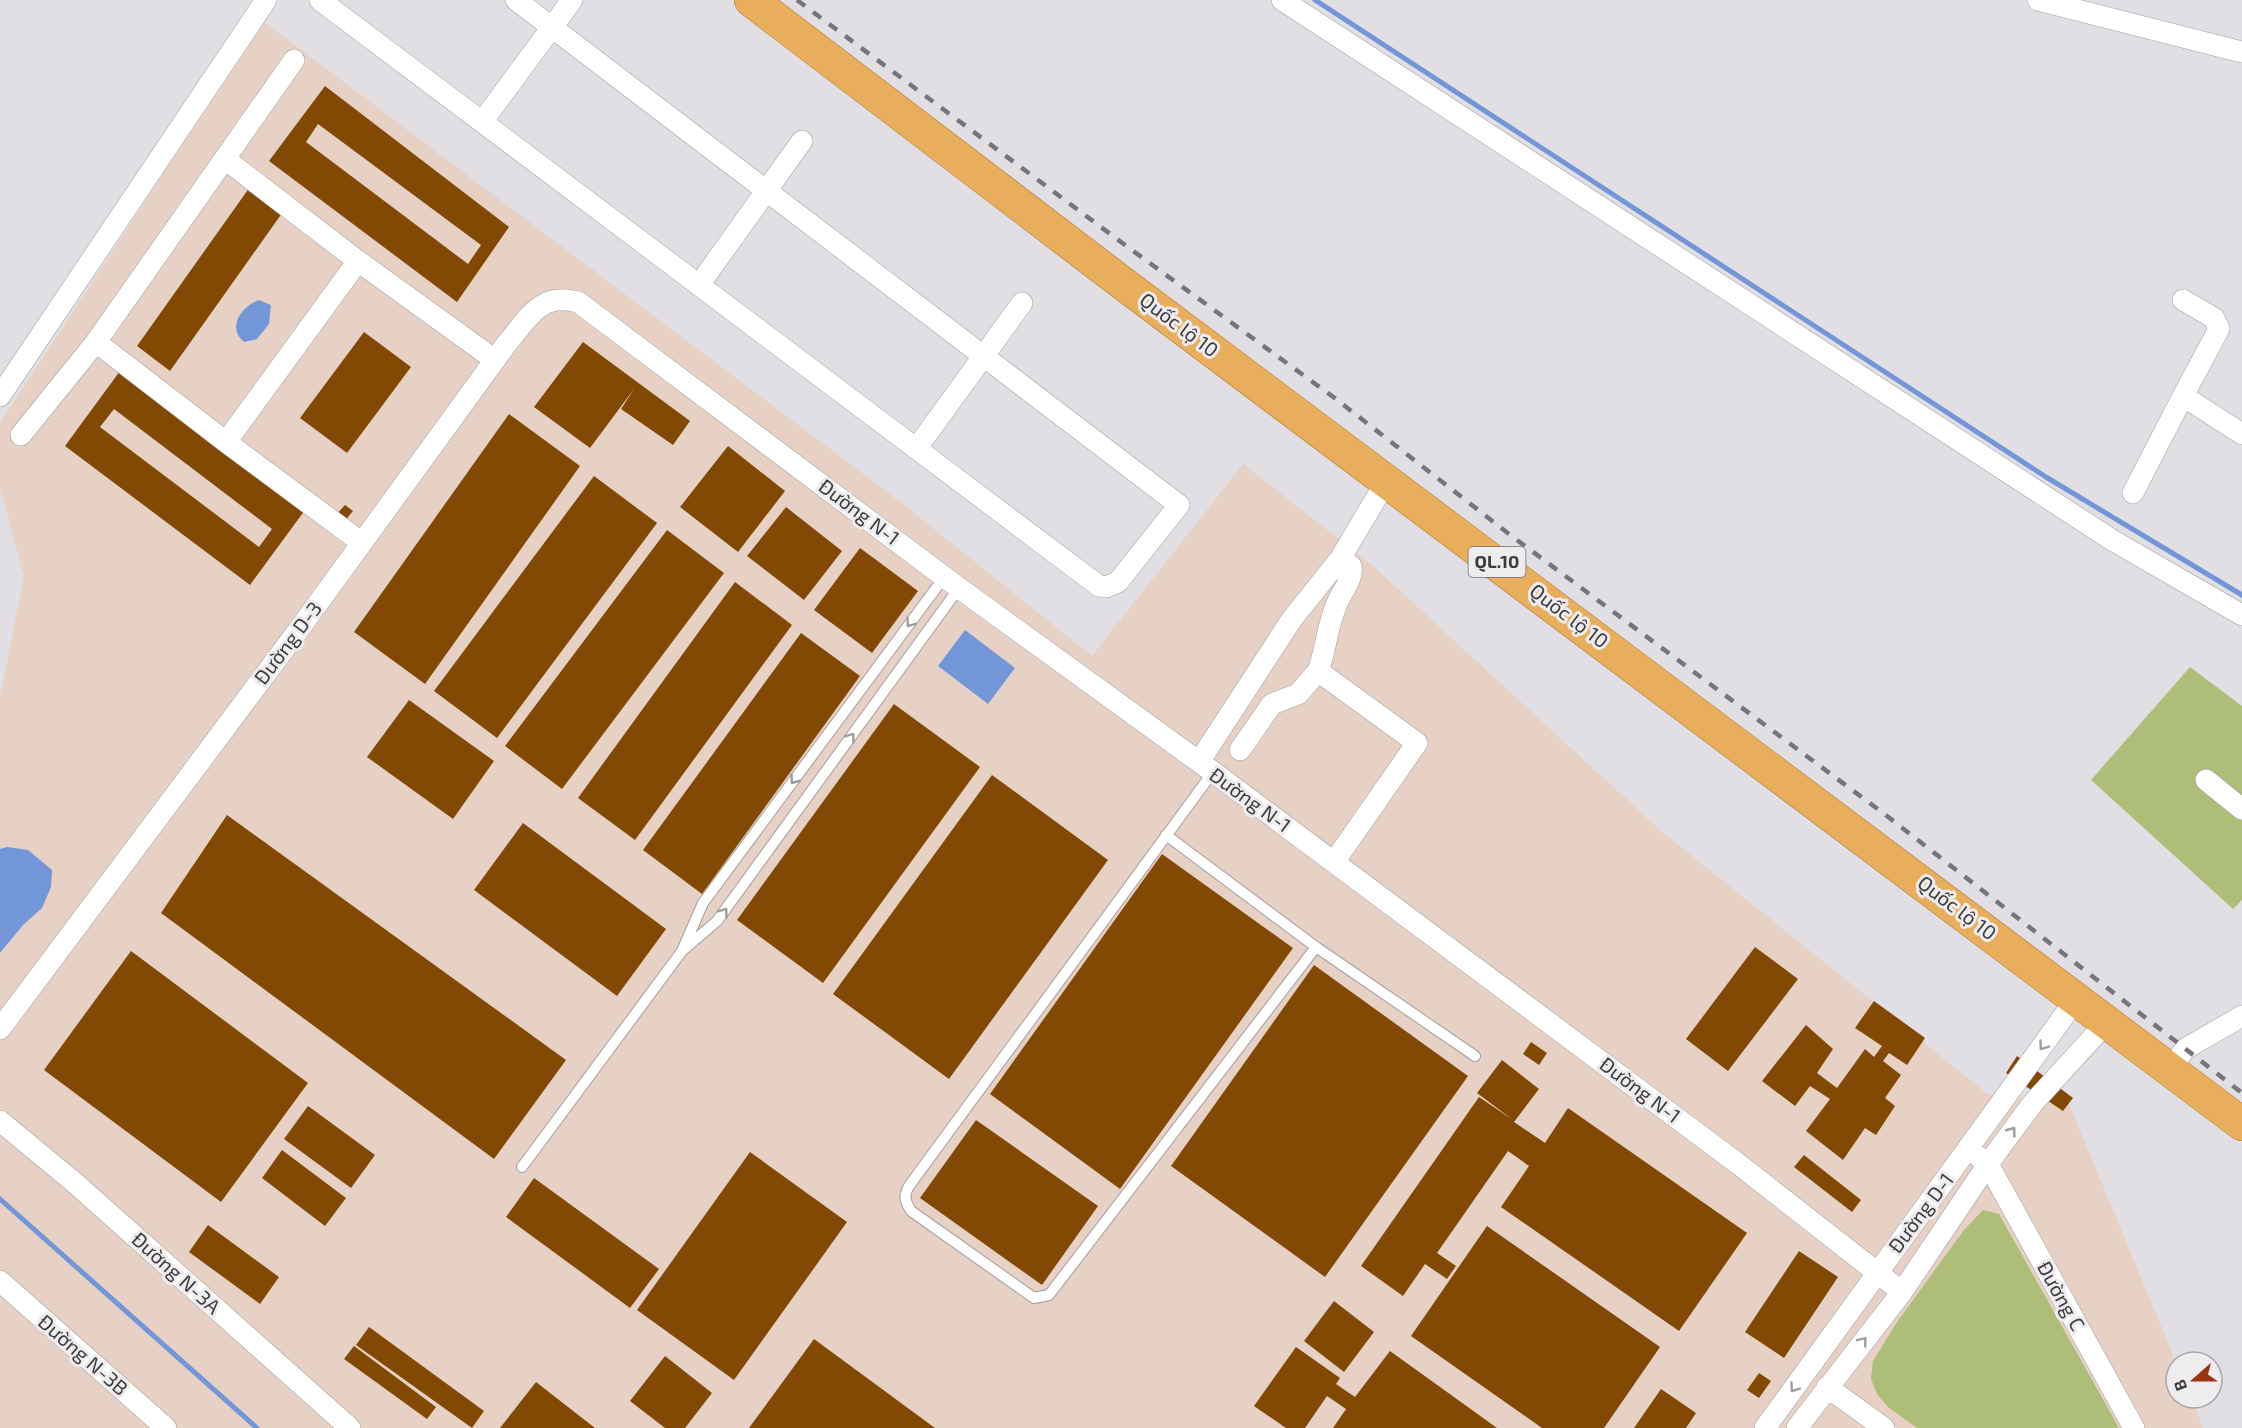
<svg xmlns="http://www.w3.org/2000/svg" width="2242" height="1428" font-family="'Exo 2',sans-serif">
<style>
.industrial{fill:#e7d1c4}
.green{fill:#aebd77}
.water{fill:#7296d7}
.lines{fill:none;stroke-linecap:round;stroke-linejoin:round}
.stream{stroke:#7296d7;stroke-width:5}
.building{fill:#824905;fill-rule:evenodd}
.service-casing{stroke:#a19ea2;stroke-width:12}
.minor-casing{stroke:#a19ea2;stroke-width:22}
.trunk-casing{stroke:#a97836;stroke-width:34}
.service{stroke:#fff;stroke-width:10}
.minor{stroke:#fff;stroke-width:21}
.trunk{stroke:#e8ae5b;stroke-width:33}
.rail{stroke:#767578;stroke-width:4.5;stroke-dasharray:10 10;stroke-linecap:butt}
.oneway{stroke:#9e9d9e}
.labels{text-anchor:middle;stroke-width:6;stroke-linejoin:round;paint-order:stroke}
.shield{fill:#efecf0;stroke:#727073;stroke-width:1.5}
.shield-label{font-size:18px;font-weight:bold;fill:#3c3b3d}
.street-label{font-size:20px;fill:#3c3b3d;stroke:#efecf0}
</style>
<rect width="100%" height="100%" fill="#e1dfe3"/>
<path class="industrial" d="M263 21 903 504 1092 656 1243 464 1372 565 1661 831 1989 1095 2059 1101 2069 1104 2176 1362V1398H2191L2203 1428H0V698L24 577 0 487V423Z"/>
<path class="green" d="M2190 667 2242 706V900L2233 909 2091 780Z
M1983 1210 1999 1214 2119 1428H1917L1888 1407 1877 1394 1871 1379 1873 1361 1897 1322 1964 1230Z"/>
<path class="water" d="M259 300 271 305 269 324 257 339 244 342C226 327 242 306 259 300Z
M965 630 1015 668 988 704 938 666Z
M7 847 28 850 52 870 51 887 42 908 23 925 0 953V849Z"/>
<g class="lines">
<path class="stream" d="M1315 0 2046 477 2242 595
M0 1199 257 1428"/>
</g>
<path class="building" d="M325 86 509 227 457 302 269 161ZM318 124 481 245 468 264 306 142Z
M252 184 285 209 170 371 137 346Z
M364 332 411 367 347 453 300 418Z
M583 342 690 421 673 445 621 409 634 389 590 448 534 407Z
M120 371 305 510 250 585 65 446ZM114 409 272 529 259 547 100 427Z
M509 414 580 466 425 684 354 632Z
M728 446 785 491 738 552 680 507Z
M594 476 657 523 497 738 434 691Z
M345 505 353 511 343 523 335 516Z
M786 507 842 551 804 600 747 556Z
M667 530 724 573 562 789 505 746Z
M860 548 918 591 872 653 814 610Z
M735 582 792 625 635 840 578 798Z
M801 633 860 676 702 894 643 850Z
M409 700 494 761 453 819 367 757Z
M894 704 980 767 823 983 737 920Z
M992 775 1108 860 949 1079 833 994Z
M227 815 566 1060 494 1159 161 913Z
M523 823 666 929 617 996 474 890Z
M1162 854 1293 948 1120 1189 990 1094Z
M1755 947 1798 979 1728 1071 1686 1039Z
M131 951 308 1083 221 1202 44 1070Z
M1314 965 1468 1076 1325 1277 1171 1166Z
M1874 1001 1925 1038 1907 1065 1889 1053 1883 1061 1901 1075 1885 1098 1895 1106 1876 1135 1865 1128 1843 1160 1806 1131 1830 1099 1810 1086 1795 1106 1762 1081 1806 1025 1833 1049 1817 1073 1837 1088 1865 1049 1874 1057 1882 1046 1855 1028Z
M1531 1042 1547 1053 1539 1065 1523 1054Z
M2017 1056 2073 1098 2063 1111 2006 1073Z
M1502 1060 1539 1089 1514 1122 1545 1143 1568 1108 1747 1233 1679 1331 1501 1207 1529 1166 1508 1151 1437 1253 1456 1266 1447 1279 1425 1264 1403 1296 1361 1266 1479 1097 1513 1120 1477 1093Z
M308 1106 375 1155 351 1188 284 1139Z
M976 1120 1098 1206 1042 1285 920 1198Z
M282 1150 346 1198 325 1226 262 1178Z
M750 1152 847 1222 734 1380 637 1310Z
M1804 1155 1861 1200 1852 1212 1794 1167Z
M534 1178 659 1269 630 1308 506 1217Z
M208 1225 279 1277 260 1304 189 1252Z
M1487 1226 1660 1347 1604 1428H1542L1411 1336Z
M1799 1251 1838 1277 1784 1358 1745 1332Z
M1334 1301 1374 1332 1344 1372 1304 1341Z
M369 1327 484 1411 472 1428 356 1345Z
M814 1339 935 1428H749Z
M354 1346 436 1407 427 1419 344 1359Z
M1296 1347 1340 1378 1336 1384 1355 1397 1390 1351 1497 1428H1333L1346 1409 1327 1396 1305 1428H1286L1254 1406Z
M665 1356 712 1393 685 1428H665L630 1401Z
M1759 1373 1771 1381 1759 1398 1747 1390Z
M536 1382 595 1428H500Z
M1661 1389 1696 1413 1686 1428H1634Z"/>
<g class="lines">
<g class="service-casing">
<path id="service" d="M1213 772 909 1186C903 1196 905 1201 911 1211L1034 1298 1049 1295 1316 947
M1166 835 1316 947 1475 1056
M682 951 703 903 945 576
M522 1167 682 951 717 921 959 588"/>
</g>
<g class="minor-casing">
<path id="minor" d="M320 0 1099 586 1106 587 1118 582 1179 505 516 0
M1282 0 2112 540 2242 615
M2038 0 2242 52
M482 122 572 0
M225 159 358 261
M699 285 802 141
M2183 300 2214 318 2219 329 2183 396 2242 434
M0 396 266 0
M21 435 96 342
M226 442 96 342 294 60
M916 449 1022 303
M2133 493 2183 396
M362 543 226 442 358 261 495 360
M1318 671C1326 650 1327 627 1336 606 1340 593 1354 580 1351 566L1340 559
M1240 750 1272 704 1298 694 1318 671 1417 743 1334 862
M1199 762 1292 619 1340 559 1387 480
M2206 780 2242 809
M0 1029 300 628 508 342C529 317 541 292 578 302L959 588 1213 772 1737 1163 1902 1292
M2170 1070 2185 1049 2242 1016
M0 1121 75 1183 350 1428
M1979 1157 1988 1164 2134 1428
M0 1281 166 1428
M1827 1387 1884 1428
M1765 1428 2077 998
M1797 1428 1902 1292 1988 1164 2033 1103 2108 1021"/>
</g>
<g class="trunk-casing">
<path id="trunk" d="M751 0 1121 282 2242 1124"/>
</g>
<use href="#service" class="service"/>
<use href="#minor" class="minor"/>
<use href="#trunk" class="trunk"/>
<path class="rail" d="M797 0 1125 245 1336 399 1509 534 1887 816 2242 1093"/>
</g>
<defs><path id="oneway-chevron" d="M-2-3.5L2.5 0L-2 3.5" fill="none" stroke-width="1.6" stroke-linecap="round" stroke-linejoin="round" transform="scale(1.5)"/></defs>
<g class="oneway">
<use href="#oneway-chevron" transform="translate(910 623) rotate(126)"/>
<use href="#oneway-chevron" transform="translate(851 737) rotate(-54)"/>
<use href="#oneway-chevron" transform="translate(794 780) rotate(127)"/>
<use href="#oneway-chevron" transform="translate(724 912) rotate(-54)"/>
<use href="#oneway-chevron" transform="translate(2043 1046) rotate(126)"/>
<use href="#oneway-chevron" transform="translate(2012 1131) rotate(-53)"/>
<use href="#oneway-chevron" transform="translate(1863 1341) rotate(-52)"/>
<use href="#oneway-chevron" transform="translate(1794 1388) rotate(126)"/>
</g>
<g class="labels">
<rect class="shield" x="1468.5" y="547" width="57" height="30" rx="4.5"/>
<g class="shield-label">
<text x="1497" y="568">QL.10</text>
</g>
<g class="street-label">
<text transform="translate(1179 325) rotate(37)" y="7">Quốc lộ 10</text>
<text transform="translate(859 512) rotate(37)" y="7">Đường N-1</text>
<text transform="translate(1569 616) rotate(37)" y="7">Quốc lộ 10</text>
<text transform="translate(288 643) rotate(-53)" y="7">Đường D-3</text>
<text transform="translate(1250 800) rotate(36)" y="7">Đường N-1</text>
<text transform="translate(1957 908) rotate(37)" y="7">Quốc lộ 10</text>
<text transform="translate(1640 1090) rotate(37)" y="7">Đường N-1</text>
<text transform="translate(1921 1213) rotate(-53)" y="7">Đường D-1</text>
<text transform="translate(176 1273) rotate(42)" y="7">Đường N-3A</text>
<text transform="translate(2061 1296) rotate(61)" y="7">Đường C</text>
<text transform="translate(83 1355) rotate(41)" y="7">Đường N-3B</text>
</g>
</g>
<g transform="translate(2194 1380) rotate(249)"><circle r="28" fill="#efecf0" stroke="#a7a5a8" stroke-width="1.5"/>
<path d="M0-4.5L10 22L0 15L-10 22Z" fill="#9b3414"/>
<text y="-9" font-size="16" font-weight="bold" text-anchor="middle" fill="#3c3b3d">B</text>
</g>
</svg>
